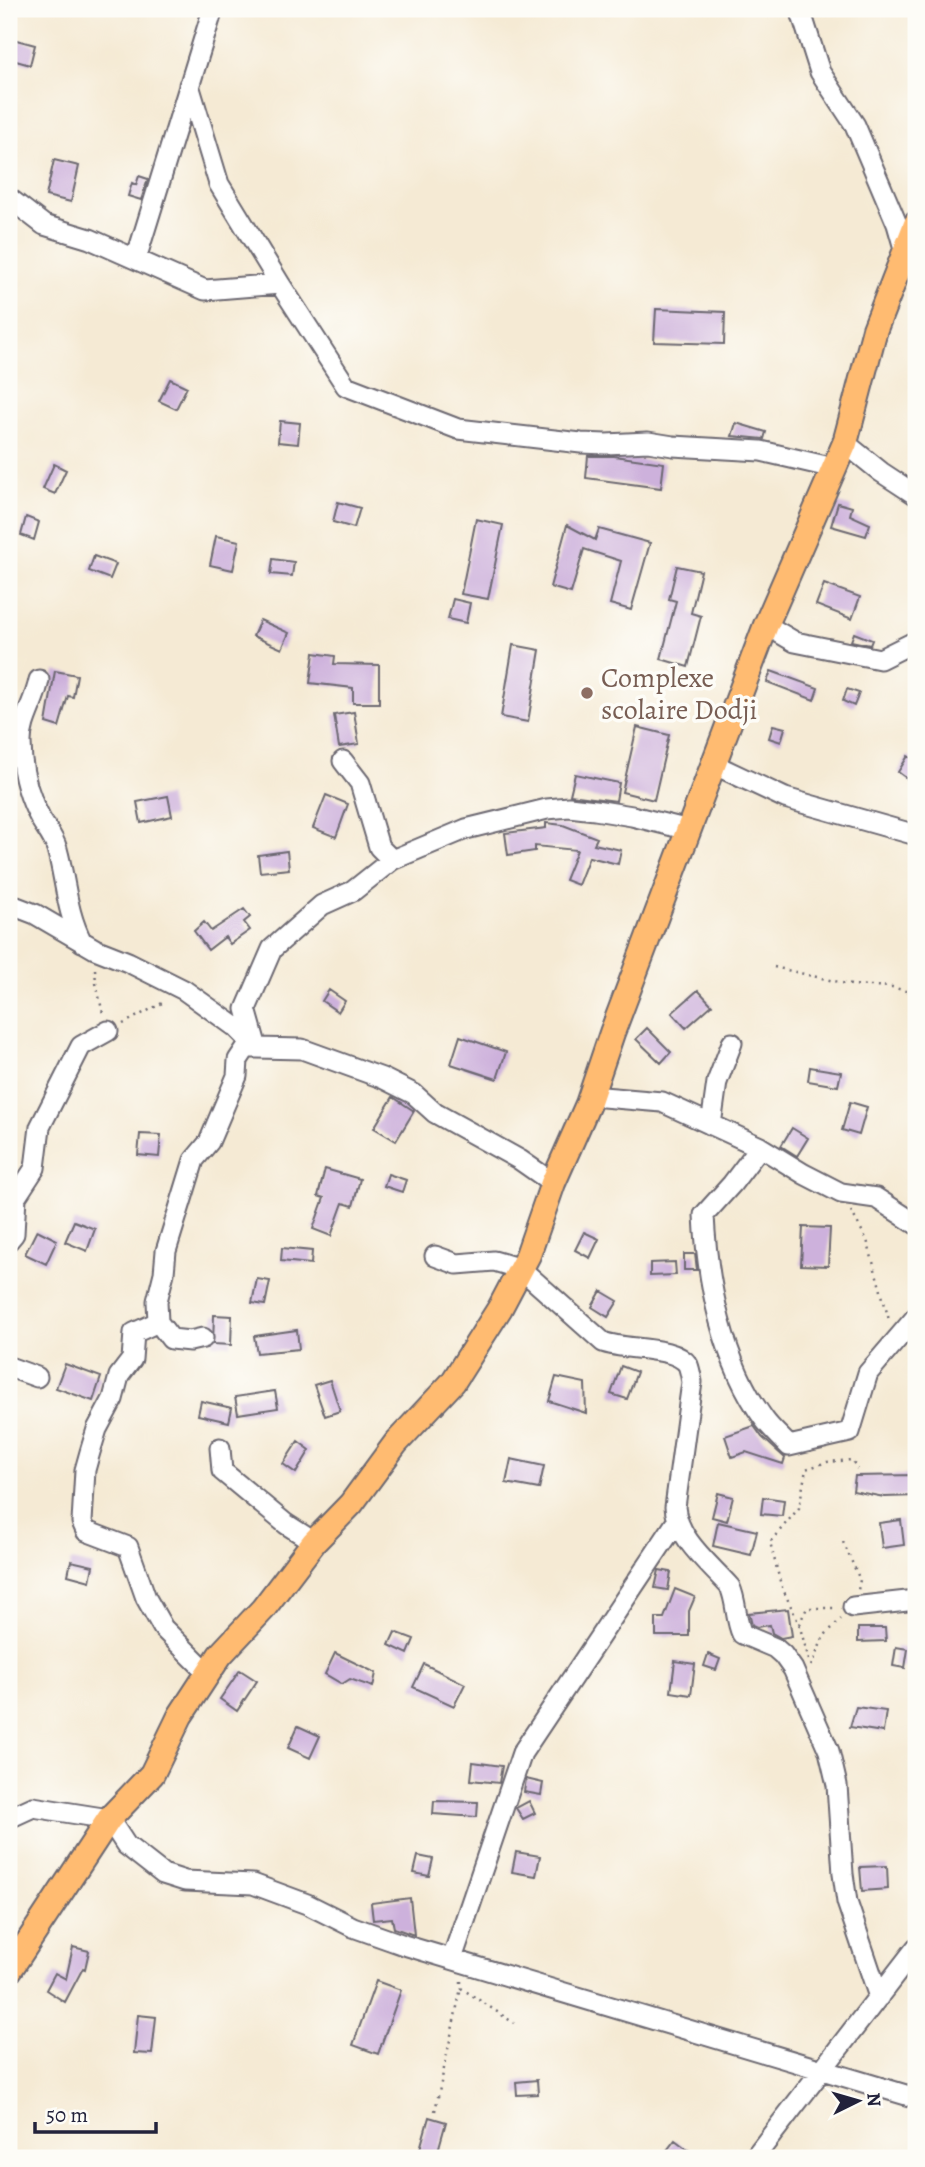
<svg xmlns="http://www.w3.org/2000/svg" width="925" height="2167" font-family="Alegreya,serif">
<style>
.building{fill:#cdb1dc}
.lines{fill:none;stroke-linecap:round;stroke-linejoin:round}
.minor-casing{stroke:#6c6871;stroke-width:23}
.major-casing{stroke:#6c6871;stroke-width:28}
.path{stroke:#6c6871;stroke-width:2.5;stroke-dasharray:2 5;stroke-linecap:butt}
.minor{stroke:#fff;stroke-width:19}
.major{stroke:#ffbb71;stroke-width:24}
.education-dot{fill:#8d6e63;stroke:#fdfcf7;stroke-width:2.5}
.labels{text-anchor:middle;stroke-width:7;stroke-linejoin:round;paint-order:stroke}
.education-label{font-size:28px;fill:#785e54;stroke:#fdfcf7;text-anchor:start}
</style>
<rect width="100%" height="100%" fill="#fdfcf7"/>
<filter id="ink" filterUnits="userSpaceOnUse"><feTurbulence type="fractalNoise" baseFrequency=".0143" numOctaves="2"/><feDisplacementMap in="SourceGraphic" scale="14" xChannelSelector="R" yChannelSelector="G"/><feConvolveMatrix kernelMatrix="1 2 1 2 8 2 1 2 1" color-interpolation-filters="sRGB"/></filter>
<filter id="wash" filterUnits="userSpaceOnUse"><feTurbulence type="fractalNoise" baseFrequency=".00686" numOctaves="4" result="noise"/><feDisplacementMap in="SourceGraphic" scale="28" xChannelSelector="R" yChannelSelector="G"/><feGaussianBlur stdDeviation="1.57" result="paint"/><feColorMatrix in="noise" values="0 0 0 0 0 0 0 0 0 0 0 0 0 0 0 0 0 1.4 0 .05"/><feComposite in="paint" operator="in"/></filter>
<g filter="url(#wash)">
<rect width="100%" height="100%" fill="#f5ead4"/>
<g id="blocks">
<path class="building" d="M9 38 35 45 30 65 9 59Z
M54 160 79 166 71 202 46 196Z
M139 176 148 179 141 200 128 196 132 183 136 185Z
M656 309 725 312 724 344 654 342Z
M170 379 187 387 176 409 159 401Z
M280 421 300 423 298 444 278 442Z
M736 423 766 432 764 439 732 436Z
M588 456H614L664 463 661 488 586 478Z
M54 464 66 470 55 494 43 489Z
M338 502 360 508 354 528 333 522Z
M838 503 852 507 850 515 870 524 866 536 831 526Z
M26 517 39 522 34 540 21 535Z
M476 519 503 525 488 599 461 594Z
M567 525 595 540 599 529 650 543 631 610 610 604 621 561 584 549 571 593 550 587Z
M216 536 239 541 233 570 210 565Z
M94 556 116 564 110 579 89 571Z
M273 559 294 562 292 576 271 574Z
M677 566 701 571 691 613 701 616 688 667 661 659 676 601 669 599Z
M824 584 860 597 852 619 816 605Z
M453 599 470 603 466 623 448 619Z
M260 620 289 633 282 649 253 636Z
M854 633 872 640 870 645 851 641Z
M513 645 540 650 528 722 501 717Z
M314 653 335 656 334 664 379 665V703H353V688L310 683Z
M55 671 77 675 73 697 68 696 59 727 46 723Z
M771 671 818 688 814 700 767 682Z
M847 689 859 693 854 706 843 701Z
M354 712 359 744 339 747 334 715Z
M773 725 785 728 781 742 769 738Z
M637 727 669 735 654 800 622 792Z
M908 756 916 761V785L898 772Z
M575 774 619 783 616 801 570 795Z
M326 795 348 804 336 837 313 828Z
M168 796 172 816 141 823 137 802Z
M546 823 563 825 597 838 594 844 621 850 618 864 589 857 578 885 565 880 577 850 535 846V851L508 855 505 833 546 828Z
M287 851 289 869 260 872 258 855Z
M244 909 250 917 244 922 250 930 230 944 225 937 208 950 194 931 204 922 211 931Z
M329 990 345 1001 338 1012 322 1001Z
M698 990 712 1005 686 1028 672 1013Z
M647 1028 671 1052 661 1063 636 1039Z
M460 1036 506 1052 497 1079 451 1064Z
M810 1067 841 1072 838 1086 808 1081Z
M393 1097 414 1111 396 1141 374 1128Z
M850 1102 867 1107 859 1135 842 1130Z
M792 1128 808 1138 797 1156 781 1146Z
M140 1134 161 1135 159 1157 138 1155Z
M325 1169 360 1179 353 1206 343 1203 331 1236 313 1229 324 1198 318 1196Z
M388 1174 406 1180 402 1192 384 1186Z
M74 1221 95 1229 87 1251 65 1242Z
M803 1227 830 1228 828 1266 801 1265Z
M37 1230 57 1240 46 1264 25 1254Z
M584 1232 599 1239 590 1258 575 1250Z
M282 1248 312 1251 311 1264 281 1261Z
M684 1254H695L697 1270H684Z
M675 1262 676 1275 650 1276V1263Z
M257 1279 270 1281 265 1305 252 1303Z
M601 1291 618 1301 608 1317 592 1307Z
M214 1315 232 1316 231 1345 213 1344Z
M297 1330 299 1349 257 1353 254 1336Z
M65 1364 101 1377 93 1401 56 1388Z
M621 1366 637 1372 627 1399 611 1394Z
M556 1377 585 1383 586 1413 549 1401Z
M330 1380 340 1411 325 1416 314 1385Z
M275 1391 278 1408 238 1414 235 1397Z
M201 1401 232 1408 229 1422 198 1415Z
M754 1426 762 1437 785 1458 783 1464 746 1452 732 1457 725 1436Z
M298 1441 310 1450 296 1473 283 1464Z
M511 1459 544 1466 539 1489 506 1483Z
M916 1475V1496L884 1497 853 1491 855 1476Z
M718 1493 733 1497 727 1521 712 1517Z
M763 1497 784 1500 782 1516 761 1514Z
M901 1520 904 1545 882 1548 879 1523Z
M718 1522 757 1531 751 1555 713 1546Z
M71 1561 93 1566 90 1581 68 1575Z
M659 1570 671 1572 668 1590 655 1588Z
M675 1589 695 1597 689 1611V1636H656V1618H664Z
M788 1609 792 1636 781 1638 772 1633 770 1625 757 1627 752 1625 749 1613Z
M858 1628H885L886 1641 858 1642Z
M395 1632 414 1639 408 1654 389 1645Z
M896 1647 908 1649 905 1668 893 1666Z
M335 1653 376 1673 373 1687 350 1679 342 1684 325 1674Z
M708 1654 720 1659 716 1670 704 1666Z
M675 1661 695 1664 691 1695 671 1692Z
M424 1664 465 1684 454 1706 413 1687Z
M240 1670 257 1681 237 1711 220 1699Z
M856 1707 886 1711 883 1732 850 1727Z
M298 1726 320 1736 310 1758 288 1748Z
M473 1762 502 1766 499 1783 471 1780Z
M526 1779 543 1783 541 1795 524 1792Z
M434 1801 478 1802 477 1817 433 1814Z
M529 1801 535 1813 523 1819 516 1808Z
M516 1852 540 1856 536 1876 512 1872Z
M418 1856 433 1859 429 1876 414 1873Z
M887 1866 888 1889 862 1891 860 1867Z
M410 1898 414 1935 394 1928 392 1918 373 1920 371 1903Z
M73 1947 89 1951 85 1969 83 1968 65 2002 46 1990 55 1973 66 1979Z
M376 1981 401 1990 378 2054 353 2045Z
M138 2015 156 2017 152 2054 134 2053Z
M537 2080 538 2094 517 2095 516 2082Z
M429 2117 446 2122 436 2158 418 2156Z
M675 2140 699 2158H661Z"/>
</g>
</g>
<g filter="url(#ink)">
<use href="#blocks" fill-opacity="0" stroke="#6c6871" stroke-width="2"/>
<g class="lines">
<g class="minor-casing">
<path id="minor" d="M800 9 820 72 855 125 897 224 905 252
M189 85 219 184 280 284
M9 198 44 225 90 239 205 290 280 284 346 386 458 429 581 443 606 444 648 442 673 446 761 451 834 468
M136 259 213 9
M845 443 881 472 916 495
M766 625 795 642 880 659 916 641
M39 680C35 702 21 720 21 742 21 770 28 796 41 820 47 830 54 838 57 849 66 881 66 911 82 942
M343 761 360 783 379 847 392 860 466 829 547 809 569 807 595 810 632 816 689 830
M713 764 785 798 916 835
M9 904 35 914 95 949 128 962 184 990 237 1028 257 1048 302 1049 382 1078 414 1094 435 1113 520 1160 553 1183
M591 1096 662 1102 760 1147 804 1174 841 1193 876 1198 916 1224
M711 1125 717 1082 732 1043
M760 1147 732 1184 704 1215C707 1282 723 1363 764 1419 771 1429 781 1437 789 1446L850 1432 868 1373 916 1317
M9 1240 14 1234 16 1197 35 1168 40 1127 81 1046 108 1031
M435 1256 457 1264 494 1261 521 1269 603 1342C625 1351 675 1345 688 1365 690 1370 691 1377 692 1382L675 1507C678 1540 709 1563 730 1587 737 1602 735 1619 742 1634L775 1648 783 1655 793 1669 829 1751 837 1785 843 1874 847 1902 879 1997
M158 1322 134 1333 132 1359 119 1376 113 1399 97 1429 90 1452 85 1470 82 1522 86 1531 128 1547 146 1598 163 1628 208 1673
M203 1338 190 1341 171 1339 158 1322 157 1301 164 1273 166 1251 194 1160 209 1142 237 1076 238 1060 246 1048H257L246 1009 272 949 322 905 353 891 392 860
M9 1367 37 1377
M220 1448 222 1471 286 1524 314 1542
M853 1607 916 1600
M9 1818 33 1807 109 1819 126 1845 163 1874 185 1881 253 1884 307 1904 353 1927 404 1945 916 2098
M452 1959 522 1753 677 1521
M754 2158 916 1948"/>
</g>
<g class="major-casing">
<path id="major" d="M9 1971 109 1819 152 1774 180 1716 220 1655 263 1609 314 1542 351 1504 396 1443 453 1382 500 1308 528 1255 553 1183 588 1104 612 1033 766 625 845 443 875 329 916 224"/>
</g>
<path class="path" d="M774 967 851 985 892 987 916 994
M95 969 96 983 103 1014
M123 1024 166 1001
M851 1211 867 1240 889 1320
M843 1542 860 1580 858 1590
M799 1624 807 1608H838
M809 1660 799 1624 781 1585 770 1542 799 1508 806 1469 827 1462 852 1460 857 1469
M811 1666 824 1636 841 1619
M461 1981V1988L514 2023
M435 2111 461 1988"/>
<use href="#minor" class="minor"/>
<use href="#major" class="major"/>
</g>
</g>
<circle class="education-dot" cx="587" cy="693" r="7"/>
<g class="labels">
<g class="education-label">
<text x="601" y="687">Complexe<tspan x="601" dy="32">scolaire Dodji</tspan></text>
</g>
</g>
<rect width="925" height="2167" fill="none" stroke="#fdfcf7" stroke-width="35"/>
<g transform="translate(858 2101) rotate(85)" stroke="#fdfcf7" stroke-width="5" paint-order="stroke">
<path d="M0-5L12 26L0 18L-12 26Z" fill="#22223b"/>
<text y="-10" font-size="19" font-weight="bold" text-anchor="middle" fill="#22223b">N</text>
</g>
<path d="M35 2122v10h121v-10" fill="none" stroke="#22223b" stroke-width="3.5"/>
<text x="46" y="2122" font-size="21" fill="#22223b" stroke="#fdfcf7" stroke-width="5" paint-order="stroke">50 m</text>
</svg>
